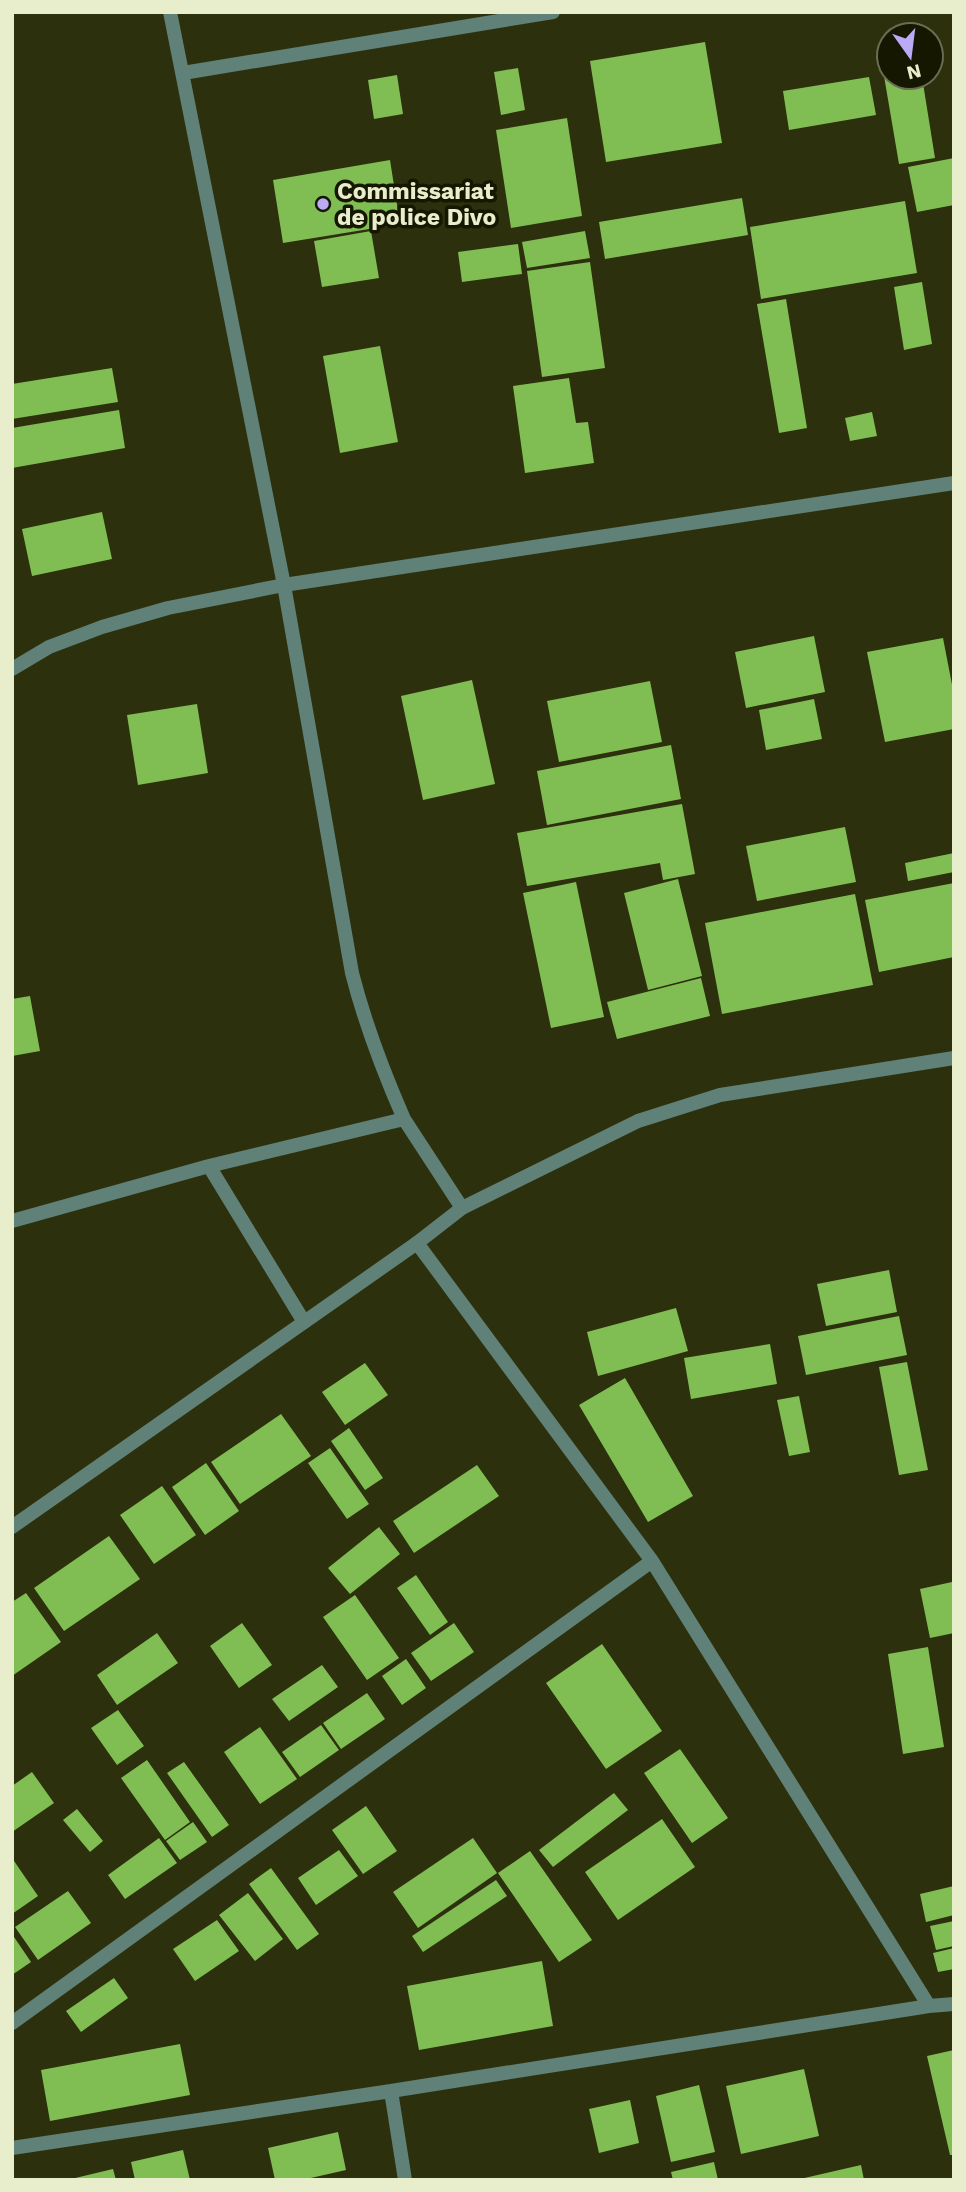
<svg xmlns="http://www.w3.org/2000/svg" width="966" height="2192" font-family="'Work Sans',sans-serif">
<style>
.building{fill:#80be54}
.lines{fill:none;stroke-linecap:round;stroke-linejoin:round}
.minor{stroke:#5f8177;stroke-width:14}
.tertiary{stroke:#5f8177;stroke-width:14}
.poi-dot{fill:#bbaaf6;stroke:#151700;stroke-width:2.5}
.labels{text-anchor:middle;stroke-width:7;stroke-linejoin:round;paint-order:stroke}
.poi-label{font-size:23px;font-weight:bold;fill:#e8edcb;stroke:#151700;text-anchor:start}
</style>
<rect width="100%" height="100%" fill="#2d300c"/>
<path class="building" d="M705 42 722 143 606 162 590 61Z
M518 68 525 110 501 115 494 72Z
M397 75 403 114 374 119 368 80Z
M889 75V77H922L935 158 899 164 884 76Z
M869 77 876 115 789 130 783 91Z
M567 118 582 216 511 228 496 130Z
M954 158V205L917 212 908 167Z
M390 160 400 224 283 243 273 180Z
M742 198 748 235 605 259 599 222Z
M905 201 917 273 761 299 750 227Z
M371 231 379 278 322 287 314 241Z
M585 231 590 258 527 268 522 242Z
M518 244 522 274 462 282 458 252Z
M590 262 605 368 542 377 527 271Z
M922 282 932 344 904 350 894 287Z
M786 299 807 428 779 433 757 304Z
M380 346 398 442 340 453 323 356Z
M112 368 118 402 12 419V384Z
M569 378 576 423 588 422 594 463 525 473 513 386Z
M119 410 125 448 12 468V428Z
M872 412 877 436 850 441 845 418Z
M102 512 112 559 32 576 22 529Z
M814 636 825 692 746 708 735 652Z
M943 638 954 695V729L885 742 867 652Z
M472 680 495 784 423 800 401 696Z
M650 681 662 742 559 762 547 701Z
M814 699 822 739 766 750 759 710Z
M197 704 208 773 138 785 127 715Z
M671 745 681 799 547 825 537 771Z
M682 804 695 874 663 880 660 863 527 886 517 833Z
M845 827 856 882 757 901 746 846Z
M954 853V872L908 881 905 863Z
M678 879 702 976 648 990 624 893Z
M576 882 604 1017 551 1028 523 893Z
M954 883V957L879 972 865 900Z
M855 894 873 985 722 1014 705 923Z
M701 978 710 1016 617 1039 607 1002Z
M30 996 40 1051 12 1056V999Z
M889 1270 897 1312 826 1326 817 1284Z
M676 1308 688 1351 598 1376 587 1332Z
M899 1316 907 1355 806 1375 798 1336Z
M770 1344 777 1384 691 1399 684 1358Z
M907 1362 928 1470 899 1475 879 1367Z
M365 1363 388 1395 345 1425 322 1392Z
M625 1378 693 1496 648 1522 579 1405Z
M799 1396 810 1452 789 1456 777 1400Z
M281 1414 311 1456 240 1504 211 1462Z
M349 1428 383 1478 365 1490 331 1441Z
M330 1448 369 1504 347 1519 308 1463Z
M206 1463 239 1511 205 1535 172 1487Z
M477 1465 499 1496 414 1553 393 1521Z
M162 1486 196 1535 154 1564 120 1515Z
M379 1527 400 1554 350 1594 328 1568Z
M109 1536 140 1579 64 1631 34 1588Z
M416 1575 448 1622 430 1635 397 1588Z
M952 1582 954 1633 930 1638 920 1589Z
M26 1593 61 1642 12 1676V1602Z
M355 1595 399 1658 367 1680 323 1617Z
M242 1623 272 1665 239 1688 210 1646Z
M454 1623 474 1652 431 1681 411 1653Z
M157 1633 178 1663 117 1705 97 1675Z
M602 1644 662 1731 606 1769 546 1683Z
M928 1647 944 1747 903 1754 888 1654Z
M406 1659 426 1688 402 1705 382 1676Z
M322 1665 338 1687 289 1721 272 1699Z
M367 1693 385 1719 341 1749 323 1723Z
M118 1710 144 1746 117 1765 91 1728Z
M321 1725 339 1750 300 1777 282 1752Z
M260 1727 297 1779 260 1804 224 1752Z
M680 1749 728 1818 692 1843 644 1773Z
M147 1760 190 1822 165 1840 121 1778Z
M184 1762 229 1825 212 1837 167 1773Z
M32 1772 54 1803 12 1832V1786Z
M614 1793 628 1810 553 1867 539 1850Z
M366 1806 397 1851 363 1874 332 1830Z
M77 1809 103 1841 90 1852 63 1820Z
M662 1819 695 1867 618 1920 585 1872Z
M193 1822 207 1842 180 1860 166 1841Z
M159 1838 177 1863 125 1899 108 1875Z
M473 1838 497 1873 418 1928 393 1892Z
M339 1850 358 1876 316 1905 298 1878Z
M530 1851 592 1940 559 1962 498 1873Z
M12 1858 38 1896 12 1914Z
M271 1868 319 1934 297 1950 249 1884Z
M496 1880 507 1896 423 1952 412 1936Z
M954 1886V1915L926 1922 920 1894Z
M68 1891 91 1923 38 1960 15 1927Z
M248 1893 283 1939 255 1961 219 1915Z
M217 1920 239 1951 195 1981 173 1949Z
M954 1921V1946L936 1950 930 1926Z
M12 1934 31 1962 12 1975Z
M954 1948V1969L938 1972 933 1953Z
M542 1961 553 2026 419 2050 407 1986Z
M114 1978 128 1998 81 2032 66 2011Z
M180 2044 190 2095 50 2121 41 2070Z
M954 2050V2155H950L927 2056Z
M804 2069 819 2136 741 2154 726 2086Z
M699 2085 715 2152 671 2162 656 2096Z
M630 2100 639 2143 599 2153 589 2109Z
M338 2132 346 2170 302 2180H275L268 2148Z
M183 2150 190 2180H135L131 2162Z
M714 2162 718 2180H673L671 2172Z
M861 2165 864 2180H800V2179Z
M113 2169 116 2180H71V2179Z"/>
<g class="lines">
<path class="minor" d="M170 12 284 585 352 973C365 1024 383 1071 404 1119
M183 73 553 12
M12 669 49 647 102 627 168 608 284 585 954 483
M209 1166 304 1322
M12 1221 209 1166 404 1119 462 1208
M417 1243 652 1561 929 2006
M12 2023 652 1561
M391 2091 405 2180
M12 2148 391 2091 929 2006 954 2004"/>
<path class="tertiary" d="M12 1527 417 1243 462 1208 638 1121 720 1095 954 1058"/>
</g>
<circle class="poi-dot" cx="323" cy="204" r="7"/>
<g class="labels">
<g class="poi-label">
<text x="337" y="199">Commissariat<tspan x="337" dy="26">de police Divo</tspan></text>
</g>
</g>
<rect width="966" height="2192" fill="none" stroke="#e8edcb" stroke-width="28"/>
<g transform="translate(910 56) rotate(166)"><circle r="33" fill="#151700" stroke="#696d51" stroke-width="2"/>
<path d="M0-5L12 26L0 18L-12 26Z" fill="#bbaaf6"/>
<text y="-10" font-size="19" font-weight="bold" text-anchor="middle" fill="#e8edcb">N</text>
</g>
</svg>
